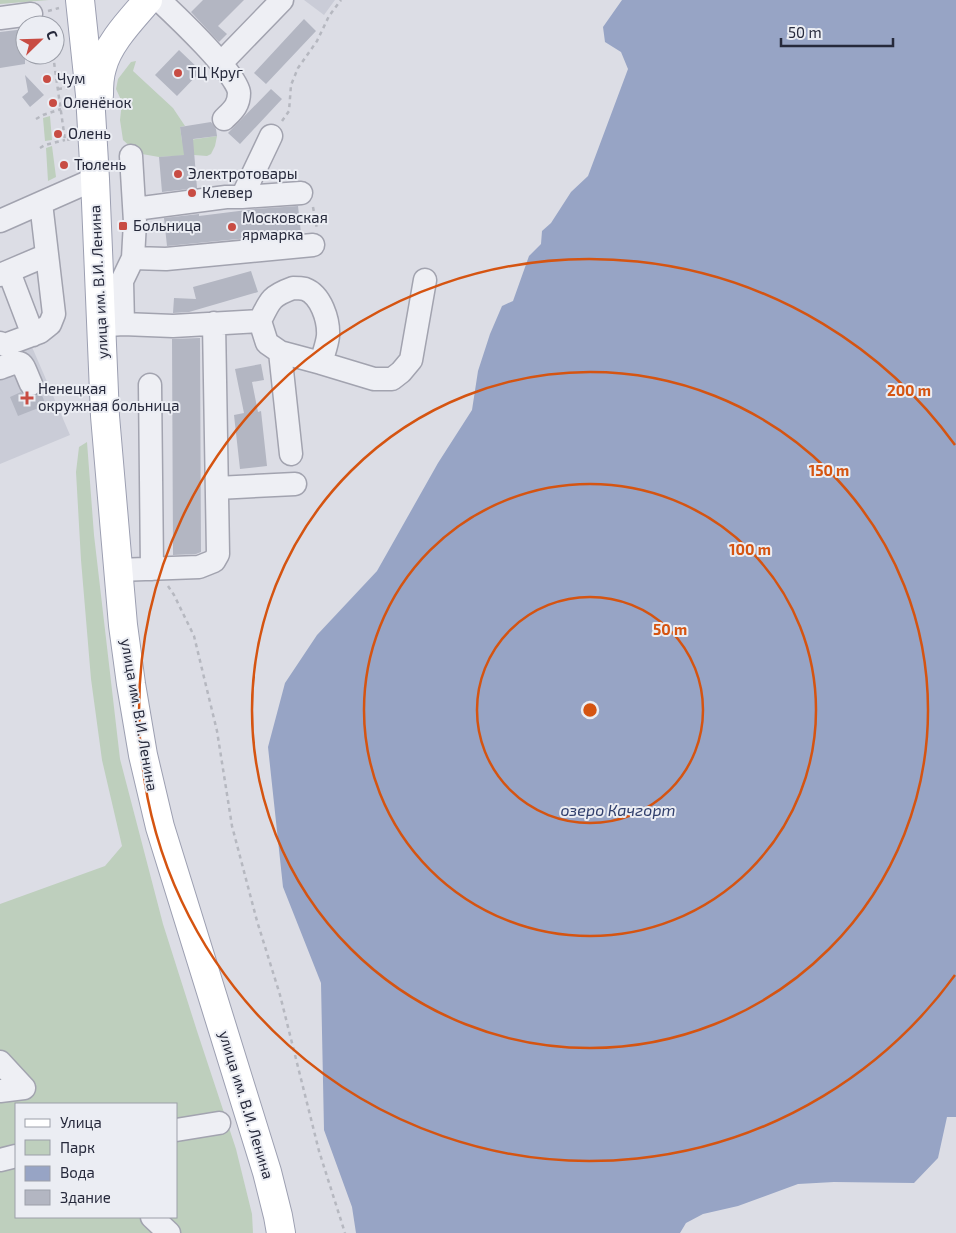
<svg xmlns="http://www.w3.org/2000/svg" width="956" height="1233" font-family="'Exo 2',sans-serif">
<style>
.built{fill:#caccd7}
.green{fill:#becfbd;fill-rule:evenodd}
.water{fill:#97a4c5}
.building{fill:#b3b6c2}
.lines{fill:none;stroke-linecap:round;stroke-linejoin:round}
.minor-casing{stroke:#a2a3af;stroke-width:25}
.major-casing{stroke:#9c9fb1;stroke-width:30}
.path{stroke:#b6b8c0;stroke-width:2.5;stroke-dasharray:4 4;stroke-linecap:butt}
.minor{stroke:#eeeff4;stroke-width:22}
.major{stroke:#fff;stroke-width:28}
.ring{fill:none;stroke:#d55411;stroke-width:2.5}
.poi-dot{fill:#c84c43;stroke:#ebedf3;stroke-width:2}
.labels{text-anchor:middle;stroke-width:4;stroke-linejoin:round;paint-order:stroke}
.poi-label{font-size:15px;fill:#26293b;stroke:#ebedf3;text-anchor:start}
.street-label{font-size:15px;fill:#26293b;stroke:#ebedf3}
.water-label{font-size:16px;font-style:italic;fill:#32406d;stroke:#ebedf3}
.centre{fill:#d55411;stroke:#ebedf3;stroke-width:2.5}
.ring-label{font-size:15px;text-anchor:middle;font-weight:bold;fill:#d55411;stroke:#ebedf3;stroke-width:4;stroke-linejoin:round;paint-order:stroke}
</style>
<rect width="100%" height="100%" fill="#dcdde5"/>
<path class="built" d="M304 0H335L324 15Z
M32 347 70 435 0 464V361Z"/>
<path class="green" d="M0 0H49L0 4Z
M136 61 133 71 173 108 185 126 180 127 182 141 217 136 215 146 211 154 207 156 194 155 159 157 142 154 133 149 123 140 120 120 122 102 116 89 118 79 131 62Z
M50 116 52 140 45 141 43 118Z
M52 146 56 177 48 181 46 148Z
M87 442 94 535 120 759 163 924 197 1031 236 1149 252 1214 253 1233H0V904L105 866 122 846 102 760 91 679 81 560 76 472 79 447ZM16 1104H176V1217H16Z"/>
<path class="water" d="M622 0H956V1117H947L938 1158 914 1183 834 1182 798 1184 738 1206 703 1214 686 1223 680 1233H356L352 1207 324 1130 321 983 283 887 268 747 285 683 317 635 377 571 438 463 472 410 478 371 490 334 502 306 513 301 529 256 541 244 542 231 551 223 571 192 588 176 628 69 621 52 605 42 603 27Z"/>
<path class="building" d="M203 0H244L218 26 227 34 219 42 191 12Z
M304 19 316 31 266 84 254 73Z
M25 29V64L0 68V32Z
M179 50 201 71 177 96 155 75Z
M25 75 44 95 30 107 22 97 28 92Z
M271 89 282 99 240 144 228 133Z
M211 122 216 129 217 136 193 139 197 188 162 192 159 157 184 155 180 127Z
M298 206 301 233 167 246 164 218 199 214V216L255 209Z
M251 271 258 292 189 312 173 313 174 298 196 299 193 287Z
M200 338 201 552 196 554 173 555 172 339Z
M261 364 264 380 252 382 258 412 261 411 267 466 240 469 234 415 244 413 235 369Z
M21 392 24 395 30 397 36 396 41 393 46 405 18 416 10 397Z"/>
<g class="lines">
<g class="minor-casing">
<path id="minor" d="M159 0C174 14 239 75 239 93 239 106 232 111 224 119
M0 18 31 14
M221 63 282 0
M131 156 135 222 133 258 166 259 313 245
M242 197 301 193
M135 209 226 197H242L271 136
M0 221 95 179
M9 272 33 335
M0 275 47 255
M293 288C297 288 301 288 305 289 321 295 329 320 328 336 327 345 323 355 321 363L280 352 267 343 260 321C270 300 271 296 293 288Z
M123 324 173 326 260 321
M109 325 123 324 122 281 133 258
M0 343 5 345 40 332 50 324 54 314 41 203
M280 352 291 454
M321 363 374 379H392L401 372 411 360 425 280
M0 368C25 358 21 362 31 384
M150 385 152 569
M217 488 295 484
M118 570 199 567 214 561 218 554 214 323
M0 1062 24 1088
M0 1091 24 1088
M176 1130 219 1123
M0 1160 16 1156
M152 1217 169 1233"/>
</g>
<g class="major-casing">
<path id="major" d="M80 0 90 95 95 179 105 416 123 625 131 684 143 755 160 827 267 1172 278 1216 281 1233
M99 95C99 86 99 77 102 68 108 43 132 19 148 0"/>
</g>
<path class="path" d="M48 11 59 8
M53 55 65 140 73 139
M58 89 68 88
M36 119 43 115 61 109
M282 121 289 111 291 85 298 68 317 41 329 16 341 0
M40 148 45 145 65 140
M313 207 317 229
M168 586 174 595 194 636 217 731 232 826 257 921 280 995 319 1151 345 1233"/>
<use href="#minor" class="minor"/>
<use href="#major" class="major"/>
</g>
<g class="ring">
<circle cx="590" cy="710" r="113"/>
<circle cx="590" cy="710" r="226"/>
<circle cx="590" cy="710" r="338"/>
<path d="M955 975A451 451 0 1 1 955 445"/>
</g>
<g class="poi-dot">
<circle cx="178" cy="73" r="5"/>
<circle cx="47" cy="79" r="5"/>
<circle cx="53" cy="103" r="5"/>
<circle cx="58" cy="134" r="5"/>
<circle cx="64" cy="165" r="5"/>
<circle cx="178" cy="174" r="5"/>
<circle cx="192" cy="193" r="5"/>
<rect x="118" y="221" width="10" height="10" rx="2.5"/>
<circle cx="232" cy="227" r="5"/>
<path d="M24.5 390.5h5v5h5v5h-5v5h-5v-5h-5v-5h5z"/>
</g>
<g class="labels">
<g class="poi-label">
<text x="188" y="78">ТЦ Круг</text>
<text x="57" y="84">Чум</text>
<text x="63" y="108">Оленёнок</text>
<text x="68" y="139">Олень</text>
<text x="74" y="170">Тюлень</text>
<text x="188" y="179">Электротовары</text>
<text x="202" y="198">Клевер</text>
<text x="242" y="223">Московская<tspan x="242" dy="17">ярмарка</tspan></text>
<text x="133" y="231">Больница</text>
<text x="38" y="394">Ненецкая<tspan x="38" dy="17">окружная больница</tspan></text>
</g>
<g class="street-label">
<text transform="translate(99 282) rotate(-93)" y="5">улица им. В.И. Ленина</text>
<text transform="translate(139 715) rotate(80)" y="5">улица им. В.И. Ленина</text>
<text transform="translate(246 1105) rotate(73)" y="5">улица им. В.И. Ленина</text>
</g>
<g class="water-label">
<text x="618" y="816">озеро Качгорт</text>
</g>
</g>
<circle cx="590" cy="710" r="8" class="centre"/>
<g class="ring-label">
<text x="909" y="396">200 m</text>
<text x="829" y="476">150 m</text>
<text x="750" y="555">100 m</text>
<text x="670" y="635">50 m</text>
</g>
<rect x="15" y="1103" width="162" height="115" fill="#ebedf3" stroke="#9c9fa9"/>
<rect x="25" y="1119" width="25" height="8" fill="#ffffff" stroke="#9c9fa9"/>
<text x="60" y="1128" font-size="15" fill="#26293b">Улица</text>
<rect x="25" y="1140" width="25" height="15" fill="#becfbd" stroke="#9c9fa9"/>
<text x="60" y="1153" font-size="15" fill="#26293b">Парк</text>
<rect x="25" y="1166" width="25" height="15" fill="#97a4c5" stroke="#9c9fa9"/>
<text x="60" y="1178" font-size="15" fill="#26293b">Вода</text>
<rect x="25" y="1190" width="25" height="15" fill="#b3b6c2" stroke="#9c9fa9"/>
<text x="60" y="1203" font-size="15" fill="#26293b">Здание</text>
<g transform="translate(40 40) rotate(67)"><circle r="24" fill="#ebedf3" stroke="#9c9fa9"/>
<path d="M0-4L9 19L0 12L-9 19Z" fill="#c84c43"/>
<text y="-8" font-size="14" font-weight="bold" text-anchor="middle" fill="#26293b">С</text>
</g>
<path d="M781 38v8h112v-8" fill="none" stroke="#26293b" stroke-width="2.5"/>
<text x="788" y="38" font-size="15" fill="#26293b" stroke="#ebedf3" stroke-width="4" paint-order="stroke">50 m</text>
</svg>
